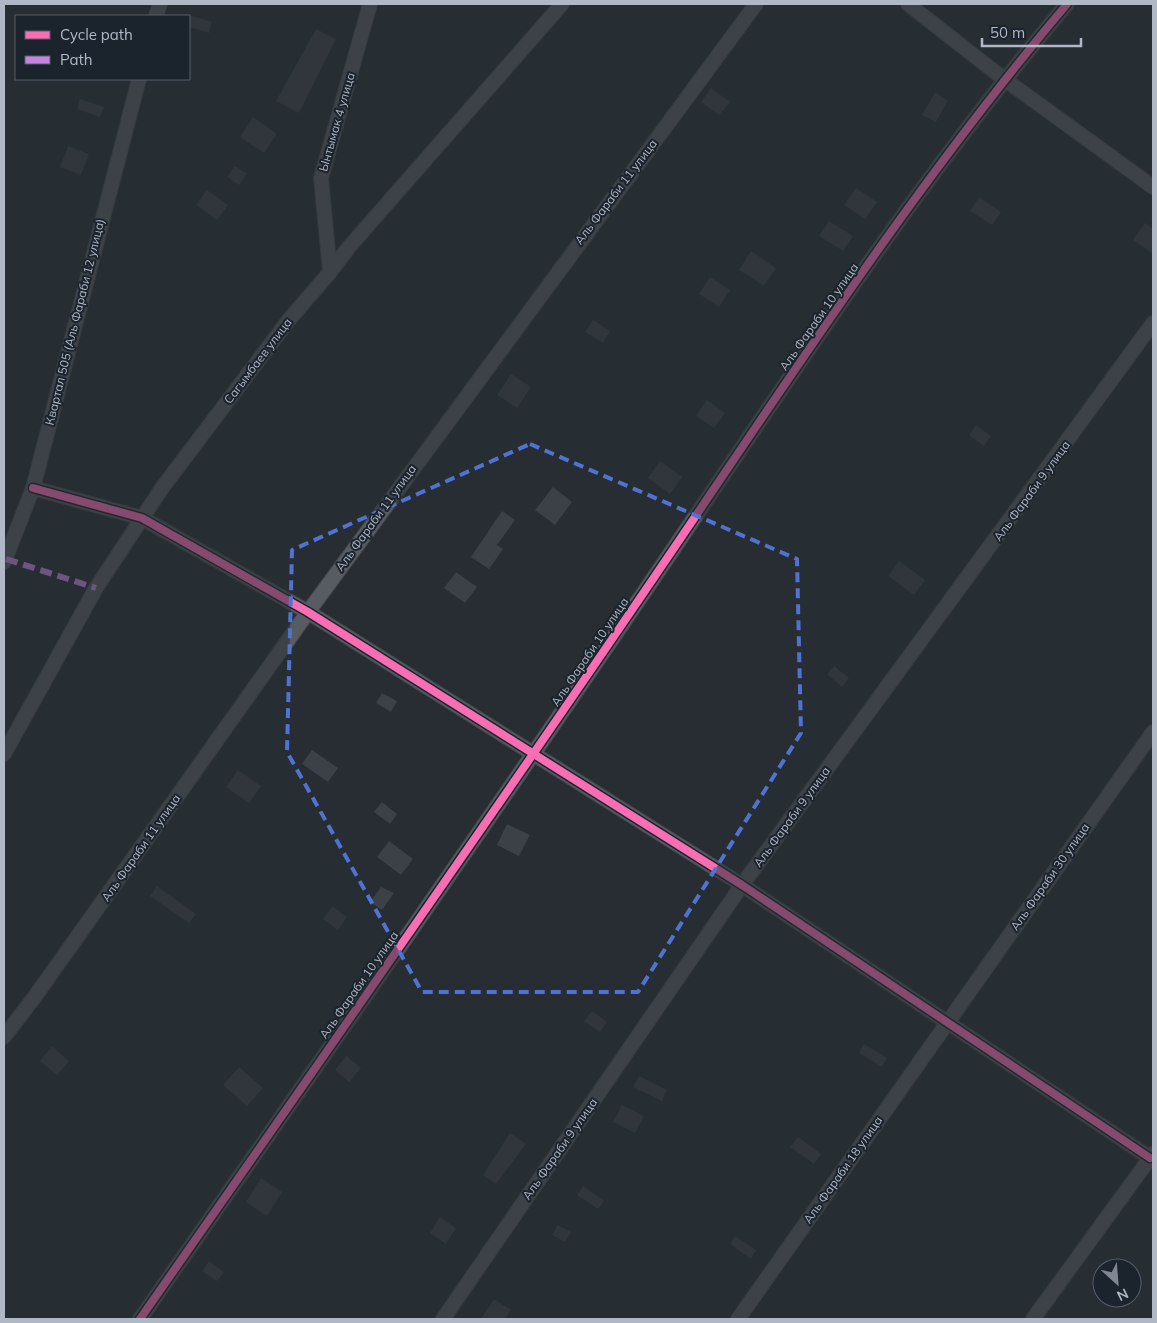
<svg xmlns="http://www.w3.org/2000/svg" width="1157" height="1323" font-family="Mulish,sans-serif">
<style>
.building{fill:#3c4147}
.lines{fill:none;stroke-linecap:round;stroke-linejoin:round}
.minor-casing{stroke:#44494e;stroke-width:16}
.minor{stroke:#575b62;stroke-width:14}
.quiet{stroke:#c483df;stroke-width:6;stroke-dasharray:12 6;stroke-linecap:butt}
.cycleway-casing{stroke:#1b232d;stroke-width:11}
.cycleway{stroke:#f96db3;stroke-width:8}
.marked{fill:none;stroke:#5073d1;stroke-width:4;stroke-dasharray:10 6;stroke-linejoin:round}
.labels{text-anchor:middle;stroke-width:4;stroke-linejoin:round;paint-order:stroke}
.street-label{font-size:12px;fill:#b0b8c5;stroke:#1b232d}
</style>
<rect width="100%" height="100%" fill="#272d33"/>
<path class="building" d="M189 15 212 22 209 33 189 27Z
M316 29 336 39 299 113 276 101Z
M711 88 730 102 719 115 701 102Z
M935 93 948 100 936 122 922 115Z
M80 99 104 107 100 117 77 109Z
M253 117 277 134 264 153 240 137Z
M68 146 89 154 81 175 60 167Z
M235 166 247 174 239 185 227 177Z
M856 188 877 202 865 219 844 205Z
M207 190 228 205 217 220 196 205Z
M979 197 1001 212 992 225 970 211Z
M829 221 853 236 843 251 819 236Z
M1145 223 1153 229V254L1133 240Z
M751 251 776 268 764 286 739 270Z
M710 277 730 290 719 307 699 294Z
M593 320 610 331 603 343 585 332Z
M511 374 531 387 517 408 497 395Z
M707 400 725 413 714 428 696 416Z
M976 425 991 436 984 446 969 435Z
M660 461 682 477 670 494 648 478Z
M553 487 572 502 555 525 535 510Z
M502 511 515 520 497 545 503 549 489 569 471 557Z
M899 561 925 580 914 595 888 576Z
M456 572 477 587 465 603 444 588Z
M834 666 849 678 842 687 827 674Z
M382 693 397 701 391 712 376 703Z
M312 750 338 768 328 782 302 764Z
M238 770 261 786 249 803 226 787Z
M382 802 397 814 390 824 374 812Z
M507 824 530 835 519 856 497 845Z
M389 841 413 859 401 875 377 857Z
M157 886 196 914 189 923 150 896Z
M381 887 394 893 382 910 370 902Z
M332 906 347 917 338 930 323 919Z
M592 1011 607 1022 600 1032 584 1021Z
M864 1044 887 1058 882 1067 859 1053Z
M52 1046 69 1061 57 1075 40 1061Z
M346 1056 361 1068 349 1082 335 1070Z
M239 1067 263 1088 247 1106 223 1085Z
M639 1076 667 1090 662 1101 633 1087Z
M622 1105 644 1116 635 1133 613 1122Z
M510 1133 526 1144 496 1184 483 1175Z
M798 1137 821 1154 814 1164 790 1147Z
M261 1178 282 1192 267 1216 246 1202Z
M583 1186 604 1201 598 1209 577 1195Z
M440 1217 456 1228 446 1244 430 1233Z
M558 1225 571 1232 565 1242 552 1235Z
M735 1236 756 1250 751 1259 730 1244Z
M209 1261 224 1272 217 1281 202 1271Z
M494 1299 511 1310 505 1319H481Z"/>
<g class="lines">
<g class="minor-casing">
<path id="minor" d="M908 4 1004 79 1153 187
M156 16 160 4
M330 272 321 178 370 4
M33 488 142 518 308 612 742 885 1150 1158
M4 562 33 488 139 79
M4 754 96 588 162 488 288 321 330 272 349 247 562 4
M4 1037 36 995 308 612 756 4
M140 1319C307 1080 474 842 638 601 776 399 909 191 1067 4
M443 1319 742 885 1153 323
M738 1319 1153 732
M1033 1319 1153 1154"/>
</g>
<use href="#minor" class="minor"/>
<path class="quiet" d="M6 559 96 588"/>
<g class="cycleway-casing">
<path id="cycleway" d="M33 488 142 518 308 612 742 885 1150 1158
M140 1319C307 1080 474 842 638 601 776 399 909 191 1067 4"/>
</g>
<use href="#cycleway" class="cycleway"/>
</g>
<path d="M0 0H1157V1323H0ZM530 444 797 559 801 733 638 992H422L287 752 292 550Z" fill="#272d33" fill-opacity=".55" fill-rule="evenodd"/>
<path class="marked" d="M530 444 797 559 801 733 638 992H422L287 752 292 550Z"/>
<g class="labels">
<g class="street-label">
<text transform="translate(337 122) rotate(-74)" y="4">Ынтымак 4 улица</text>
<text transform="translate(616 192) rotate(-53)" y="4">Аль Фараби 11 улица</text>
<text transform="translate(819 317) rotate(-55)" y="4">Аль Фараби 10 улица</text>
<text transform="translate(75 322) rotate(-76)" y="4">Квартал 505 (Аль Фараби 12 улица)</text>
<text transform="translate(258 361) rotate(-53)" y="4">Сагымбаев улица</text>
<text transform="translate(1032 491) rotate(-54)" y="4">Аль Фараби 9 улица</text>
<text transform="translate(376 518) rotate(-54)" y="4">Аль Фараби 11 улица</text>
<text transform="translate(590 652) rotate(-56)" y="4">Аль Фараби 10 улица</text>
<text transform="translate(792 817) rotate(-54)" y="4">Аль Фараби 9 улица</text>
<text transform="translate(141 848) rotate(-55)" y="4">Аль Фараби 11 улица</text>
<text transform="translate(1050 877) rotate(-55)" y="4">Аль Фараби 30 улица</text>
<text transform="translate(359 985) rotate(-55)" y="4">Аль Фараби 10 улица</text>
<text transform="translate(560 1149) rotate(-55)" y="4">Аль Фараби 9 улица</text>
<text transform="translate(843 1170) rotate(-55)" y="4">Аль Фараби 18 улица</text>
</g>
</g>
<rect width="1157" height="1323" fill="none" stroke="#b0b8c5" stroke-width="10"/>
<rect x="15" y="15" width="175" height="65" fill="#1b232d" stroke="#575f6a"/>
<rect x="25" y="31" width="25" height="8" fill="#f96db3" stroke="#575f6a"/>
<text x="60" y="40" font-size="15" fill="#b0b8c5">Cycle path</text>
<rect x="25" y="56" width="25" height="8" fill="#c483df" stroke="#575f6a"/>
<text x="60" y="65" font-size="15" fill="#b0b8c5">Path</text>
<g transform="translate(1117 1283) rotate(154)"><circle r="24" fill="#1b232d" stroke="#575f6a"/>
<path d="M0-4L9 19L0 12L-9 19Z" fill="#808792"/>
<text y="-8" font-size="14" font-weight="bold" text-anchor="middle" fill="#b0b8c5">N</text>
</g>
<path d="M982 38v8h99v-8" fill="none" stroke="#b0b8c5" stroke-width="2.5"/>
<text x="990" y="38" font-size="15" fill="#b0b8c5" stroke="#1b232d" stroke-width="4" paint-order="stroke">50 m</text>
</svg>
